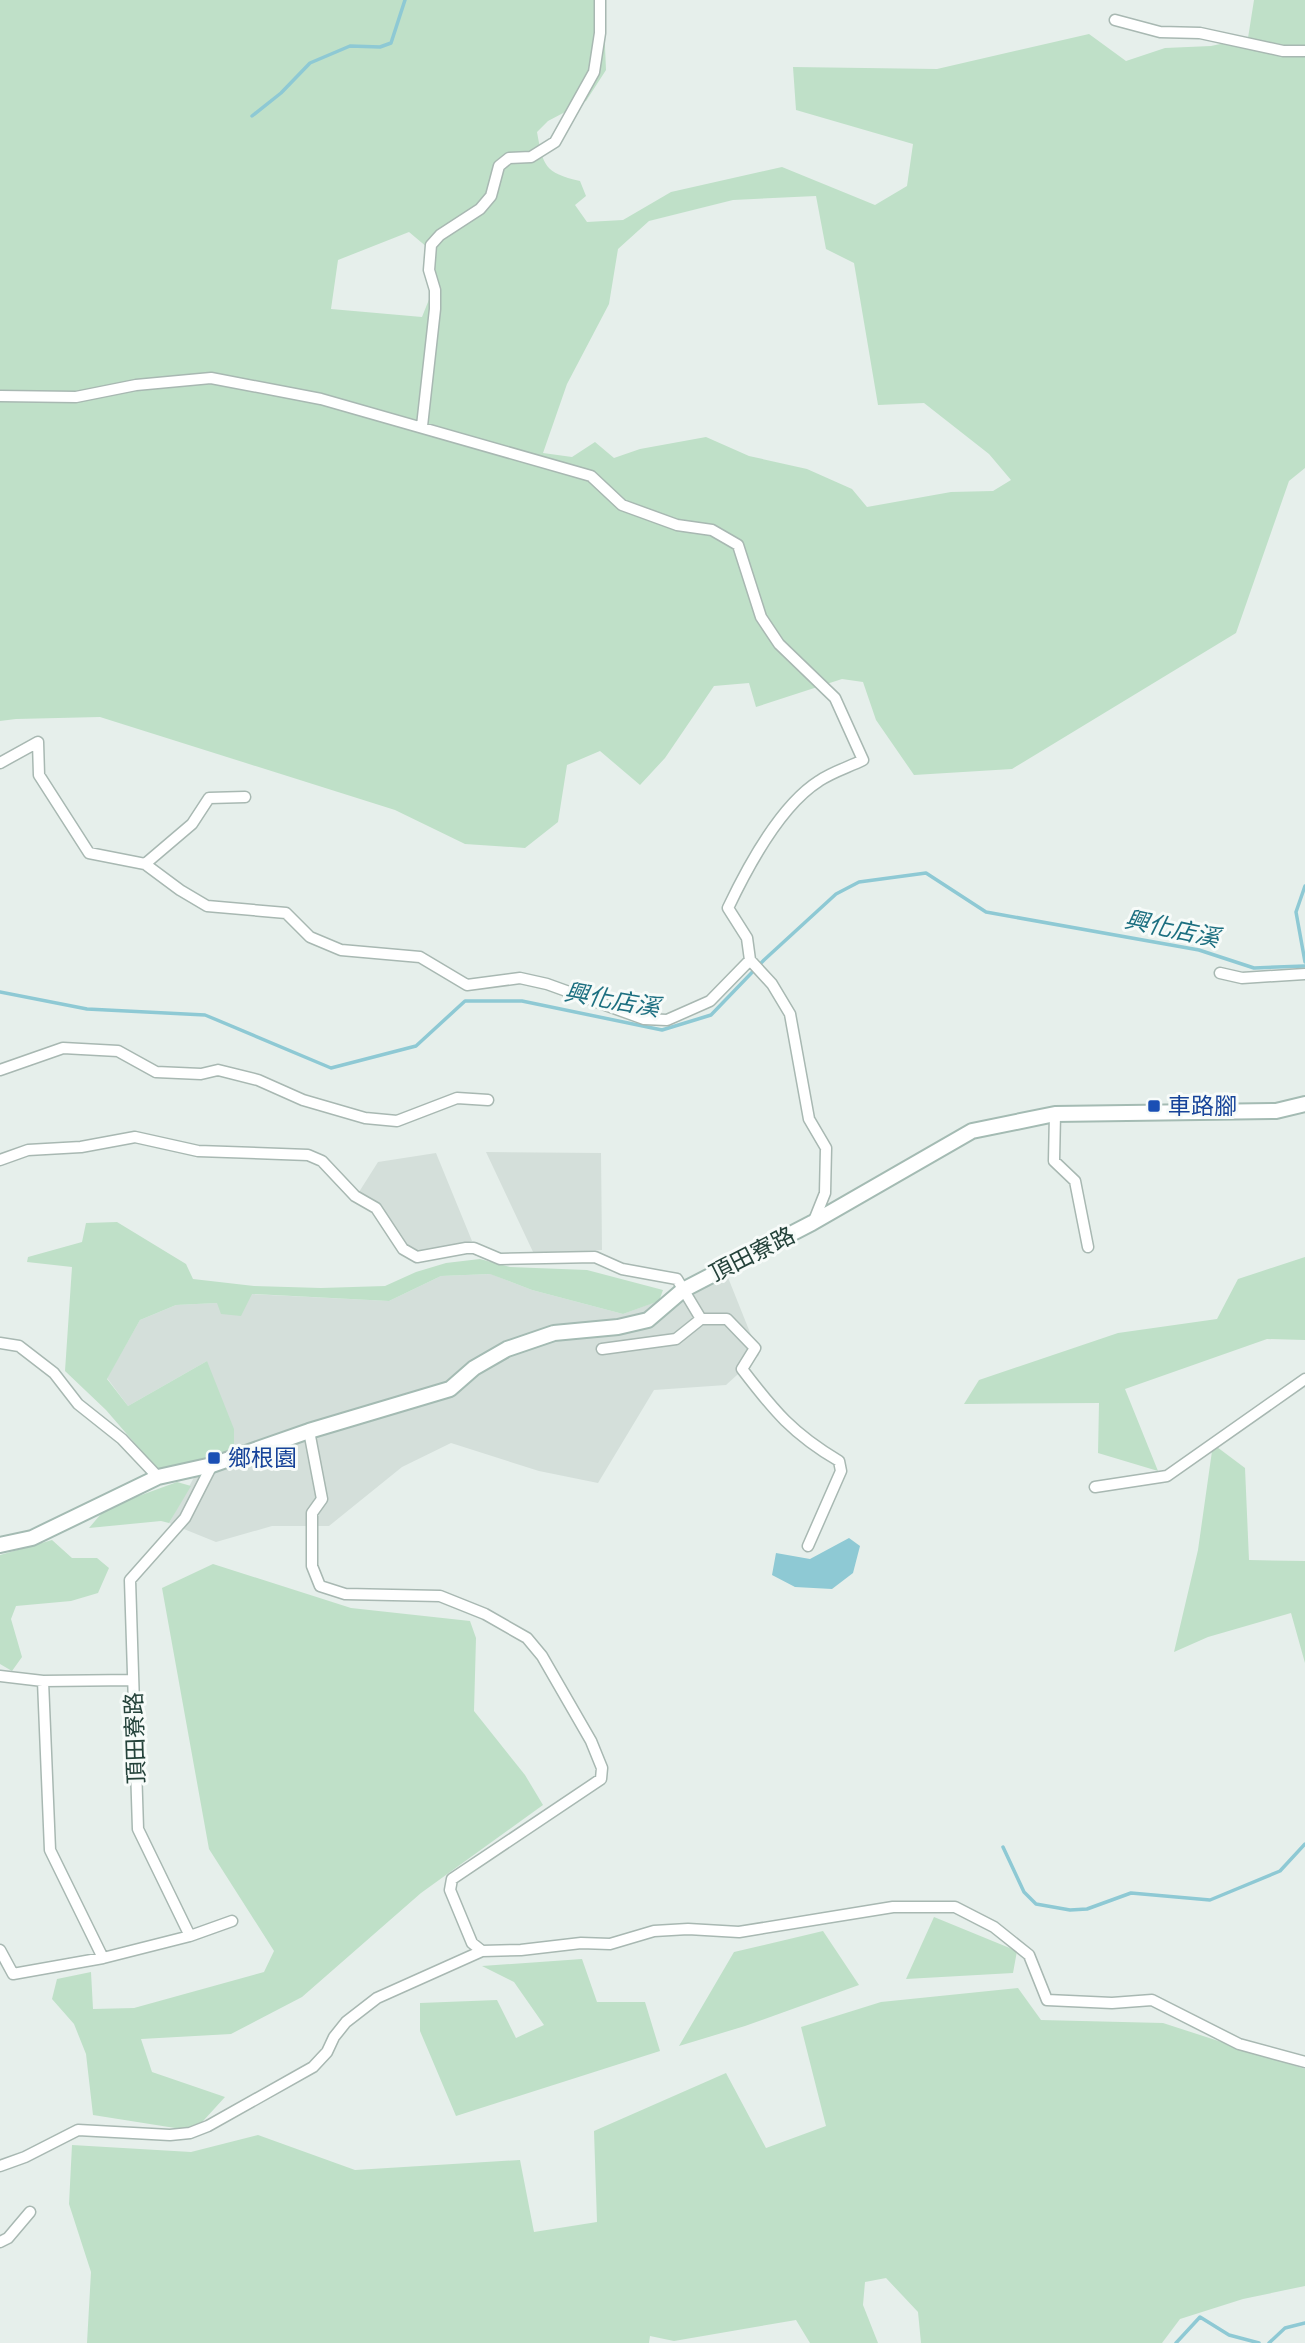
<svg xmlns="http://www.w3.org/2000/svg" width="1305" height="2343" font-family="'IBM Plex Sans','Noto Sans TC',sans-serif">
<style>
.built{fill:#d4dfda}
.green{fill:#bfe0c8;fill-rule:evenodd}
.water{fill:#8ec9d4}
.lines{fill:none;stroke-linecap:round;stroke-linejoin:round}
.stream{stroke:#8ec9d4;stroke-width:3.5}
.street-casing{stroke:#a8b8b2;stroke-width:13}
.secondary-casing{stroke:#a4bbb3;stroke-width:18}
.street{stroke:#fff;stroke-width:10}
.secondary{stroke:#fff;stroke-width:14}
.transit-dot{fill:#1a4fb4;stroke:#f7fbf9;stroke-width:2.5}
.labels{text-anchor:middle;stroke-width:6;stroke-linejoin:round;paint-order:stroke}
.transit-label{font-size:23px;fill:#164399;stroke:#f7fbf9;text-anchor:start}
.street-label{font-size:23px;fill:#24423a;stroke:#f7fbf9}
.water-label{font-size:24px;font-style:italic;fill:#1c6f80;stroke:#f7fbf9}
</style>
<rect width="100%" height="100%" fill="#e6efeb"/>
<path class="built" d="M486 1152 601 1153 602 1250 534 1254Z
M436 1153 472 1241 444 1250 421 1252 405 1247 374 1203 359 1192 378 1162Z
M491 1274 532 1290 623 1314 727 1275 759 1355 726 1385 654 1390 598 1483 539 1471 451 1443 402 1467 329 1526H272L216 1542 169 1523 203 1461 207 1361 128 1406 107 1378 140 1320 176 1305 217 1303 251 1294 389 1301 441 1276Z"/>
<path class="green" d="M0 0H603L606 70 586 101 548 121 537 132C543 165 544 173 580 181L586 196 575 205 587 222 623 220 671 192 782 167 875 205 907 186 913 144 796 110 793 67 937 69 1089 34 1126 61 1165 48 1211 46 1248 38 1254 0H1305V468L1289 481 1236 633 1012 769 914 775 876 720 863 682 842 679 756 707 749 683 714 686 665 758 640 785 600 751 567 765 558 822 525 848 465 844 395 810 100 717 16 719 0 721ZM816 196 826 249 854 263 878 405 924 403 989 454 1011 480 993 491 951 492 867 507 852 489 807 469 749 456 706 437 640 449 614 458 595 442 572 457 543 453 567 384 609 304 618 249 649 221 733 200ZM409 232 434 253 436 282 422 317 331 309 338 260Z
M117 1222 186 1264 193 1279 254 1286 321 1288 385 1286 416 1272 446 1263 480 1259 510 1267 587 1270 663 1290 659 1301 623 1314 532 1290 490 1274 441 1276 389 1301 252 1294 241 1316 221 1314 217 1303 176 1305 140 1320 107 1379 128 1406 207 1361 234 1429V1450L203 1461 157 1469 106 1410 65 1371 72 1267 27 1262 28 1257 82 1242 86 1223Z
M1305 1257V1340L1267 1339 1125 1389 1158 1471 1098 1453 1099 1403 964 1404 979 1380 1118 1333 1217 1319 1238 1279Z
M1213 1444 1245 1468 1249 1560 1305 1561V1663L1291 1613 1208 1637 1174 1652 1198 1550Z
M177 1482 191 1486 169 1523 161 1521 89 1528 106 1508Z
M52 1540 72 1558H97L109 1568 98 1593 71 1601 16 1606 11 1619 22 1657 12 1671 0 1664V1555Z
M213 1564 351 1608 470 1621 476 1638 474 1711 525 1775 543 1805 421 1893 302 1997 231 2034 141 2039 152 2072 225 2097 194 2131 93 2115 86 2054 74 2024 52 1999 57 1979 91 1972 93 2009 134 2008 264 1972 274 1951 209 1849 162 1588Z
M934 1917 1017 1951 1013 1973 906 1979Z
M823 1931 859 1985 745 2026 679 2046 734 1952Z
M582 1959 597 2002H645L660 2051 456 2116 420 2031V2003L497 2000 516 2038 544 2025 514 1982 482 1966Z
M1018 1988 1041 2020 1163 2023 1305 2069V2286L1243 2299 1180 2319 1162 2343H921L918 2312 886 2278 865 2282 863 2305 878 2343H810L796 2320 674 2341 650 2336 649 2343H87L91 2272 69 2204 72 2145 191 2152 258 2135 355 2170 520 2160 534 2232 597 2222 594 2131 726 2073 766 2148 826 2126 801 2027 881 2002Z"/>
<path class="water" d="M849 1538 860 1546 853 1573 832 1589 795 1587 772 1575 776 1553 810 1559Z"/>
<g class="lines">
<path class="stream" d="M252 116 281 93 310 63 350 46 380 47 391 43 405 0
M1305 886 1296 912 1305 962
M0 992 87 1009 205 1015 331 1068 416 1046 465 1001H522L662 1030 711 1015 764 960 836 894 859 882 926 873 986 912 1199 950 1254 968 1305 966
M1003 1847 1024 1892 1036 1904 1070 1910 1087 1909 1131 1893 1210 1900 1280 1871 1305 1844
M1176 2343 1200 2317 1229 2335 1259 2343
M1269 2343 1285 2328 1305 2323"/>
<g class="street-casing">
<path id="street" d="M1115 20 1160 32 1200 33 1283 51H1305
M0 396 76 397 136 385 211 378 321 399 591 476 622 505 677 525 712 530 738 545 761 617 779 644 835 698 863 760C849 767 832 772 819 781 781 805 747 868 728 908L747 938 750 960 772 984 790 1014 809 1119 826 1148 825 1193 813 1223
M422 426 435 309V290L429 270 431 245 440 235 480 209 491 196 499 166 509 158 531 157 555 142 594 72 600 33V0
M0 763 38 742 39 775 89 853 145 864 180 890 207 906 286 913 310 937 341 950 420 957 467 985 520 978 547 984 644 1019 667 1020 710 1001 750 960
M145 864 192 824 209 798 245 797
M1220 973 1242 978 1305 974
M0 1070 63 1048 118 1051 156 1072 201 1074 218 1070 258 1080 303 1100 365 1118 397 1121 457 1098 488 1100
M1055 1114 1054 1161 1075 1181 1088 1247
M0 1160 28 1150 81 1147 135 1137 198 1151 308 1155 322 1161 355 1196 376 1208 403 1249 417 1257 466 1248H474L500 1259 595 1257 622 1269 677 1279 701 1319H727L755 1348 742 1369C774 1411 793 1434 839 1461L841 1471 808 1546
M0 1343 19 1346 54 1373 78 1404 122 1439 158 1477
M602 1349 676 1339 701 1319
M309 1431 322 1499 312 1513V1566L320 1586 345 1594 440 1596 485 1614 527 1638 542 1656 591 1741 602 1768 601 1779 452 1879 450 1890 472 1943 482 1951 521 1950 581 1943 610 1944 654 1931 688 1929 739 1932 893 1907H955L994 1927 1029 1955 1047 2000 1112 2003 1152 2000 1239 2044 1305 2062
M1095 1487 1167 1476 1305 1379
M0 1676 43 1681 133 1680
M43 1681 50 1850 103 1958
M190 1936 232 1921
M0 1950 13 1974 103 1958 190 1936 138 1829 130 1580 185 1518 212 1465
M0 2166 25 2157 78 2130 170 2135 190 2133 208 2126 313 2067 327 2052 334 2037 346 2022 377 1998 482 1951
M0 2242 8 2238 30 2212"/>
</g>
<g class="secondary-casing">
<path id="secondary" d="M0 1545 32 1538 158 1477 212 1465 309 1431 450 1389 474 1368 507 1349 554 1333 618 1327 648 1320 683 1290 812 1223 972 1131 1055 1114 1276 1111 1305 1104"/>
</g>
<use href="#street" class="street"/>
<use href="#secondary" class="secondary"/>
</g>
<g class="transit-dot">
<rect x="1147" y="1099" width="14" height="14" rx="3.5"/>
<rect x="207" y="1451" width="14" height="14" rx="3.5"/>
</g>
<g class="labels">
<g class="transit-label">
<text x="1168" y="1114">車路腳</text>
<text x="228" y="1466">鄉根園</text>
</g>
<g class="street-label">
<text transform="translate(752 1254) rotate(-27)" y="8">頂田寮路</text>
<text transform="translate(135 1738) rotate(-92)" y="8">頂田寮路</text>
</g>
<g class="water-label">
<text transform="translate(1172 929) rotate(12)" y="8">興化店溪</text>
<text transform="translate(612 1000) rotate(10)" y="8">興化店溪</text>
</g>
</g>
</svg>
